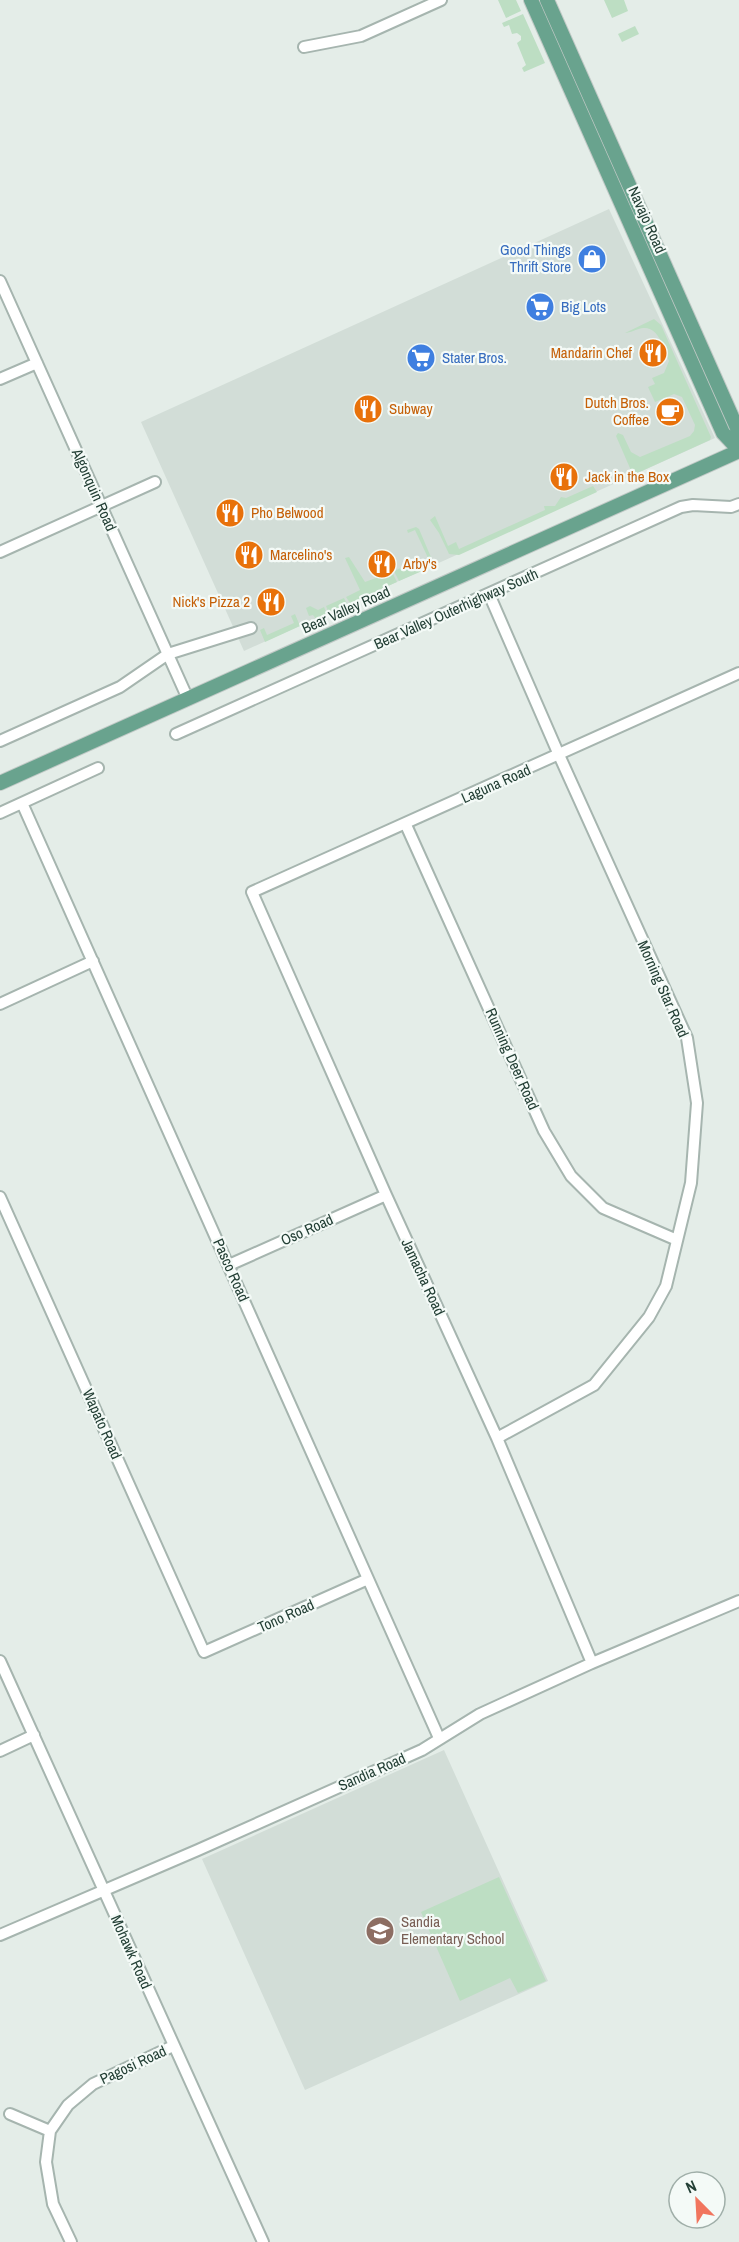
<svg xmlns="http://www.w3.org/2000/svg" width="739" height="2242" font-family="'Archivo Narrow',sans-serif">
<style>
.built{fill:#d2ddd7}
.green{fill:#bddec3}
.lines{fill:none;stroke-linecap:round;stroke-linejoin:round}
.minor-casing{stroke:#a6b5af;stroke-width:14}
.major-casing{stroke:#c1c9c6;stroke-width:16}
.minor{stroke:#fff;stroke-width:10}
.major{stroke:#69a38e;stroke-width:14}
.labels{text-anchor:middle;stroke-width:4.5;stroke-linejoin:round;paint-order:stroke}
.street-label{font-size:15px;fill:#233f35;stroke:#f4faf7}
.shop-label{font-size:15px;fill:#366cbe;stroke:#f4faf7;text-anchor:start}
.food-label{font-size:15px;fill:#c56008;stroke:#f4faf7;text-anchor:start}
.education-label{font-size:15px;fill:#785e54;stroke:#f4faf7;text-anchor:start}
</style>
<rect width="100%" height="100%" fill="#e4ede8"/>
<path class="built" d="M609 209 715 438 244 651 141 422Z
M444 1750 548 1981 305 2090 202 1859Z"/>
<path class="green" d="M498 0H516L521 11 506 18Z
M604 0H624L628 11 612 18Z
M523 14 545 63 524 72 522 68 526 65 517 43 521 40V36L517 33 512 34 509 25 504 27 502 23Z
M635 26 639 34 622 42 618 34Z
M654 319 661 325 711 437 710 440 633 475 616 436 618 433 623 435 631 452 640 457 690 436 694 431 695 425 682 397 674 394 655 402 648 387 655 384 652 378 664 373 669 361C665 349 658 326 643 328 636 329 630 333 625 333Z
M593 486 597 492 459 555 449 554 439 533 430 520 435 516 448 546 456 542 459 549 545 510 544 506H555L561 497 566 498Z
M416 527 419 529 433 562 430 563 429 568 399 581 394 571 405 566 408 571 429 560 415 530 408 533 407 530Z
M349 557 365 582 392 572 397 582 350 603 346 597 360 590 345 558Z
M344 598 347 604 329 613 326 606Z
M310 606 318 610 324 607 327 614 316 619 313 615 309 616 306 608Z
M295 614 300 626 265 642 260 630 264 628 267 635 294 623 291 616Z
M499 1877 546 1981 518 1993 510 1978 460 2001 421 1912Z"/>
<g class="lines">
<g class="minor-casing">
<path id="minor" d="M304 47 361 36 441 0
M0 281 188 699
M0 379 37 363
M0 552 155 482
M489 594 559 755 687 1038 697 1103 691 1183 666 1286 649 1317 594 1385 497 1438
M176 734 681 507 693 505 731 507 739 504
M0 741 120 687 168 654 251 628
M22 803 439 1738
M0 813 98 768
M406 825 544 1131 571 1176 603 1208 677 1240
M0 1004 93 961
M0 1197 204 1652 368 1579
M229 1265 386 1195
M0 1661 263 2242
M592 1663 497 1438 386 1195 252 892 739 673
M0 1751 34 1735
M0 1935 198 1850 422 1750 480 1714 592 1663 739 1601
M10 2114 50 2131
M71 2242 53 2204 46 2162 50 2131 68 2105 93 2084 173 2046"/>
</g>
<g class="major-casing">
<path id="major" d="M531 0 723 433 739 450
M547 0 737 428 739 445
M0 783 739 451"/>
</g>
<use href="#minor" class="minor"/>
<use href="#major" class="major"/>
</g>
<defs>
<g id="shop-disc" transform="scale(1.5)"><circle r="9.5" fill="#3f7fe0" stroke="#f4faf7"/><path d="M-5-2.5h2.3a2.7 3.5 0 0 1 5.4 0H5L5.5 6h-11ZM-1.5-2.5h3a1.5 2.3 0 0 0-3 0Z" fill="#fff"/></g>
<g id="supermarket-disc" transform="scale(1.5)"><circle r="9.5" fill="#3f7fe0" stroke="#f4faf7"/><path d="M-6-5.5h2.5l.6 2H6L4.5 2H-2.5L-4.4-4H-6ZM-1.5 3.2a1.3 1.3 0 1 0 .1 0ZM3 3.2a1.3 1.3 0 1 0 .1 0Z" fill="#fff"/></g>
<g id="restaurant-disc" transform="scale(1.5)"><circle r="9.5" fill="#e8710a" stroke="#f4faf7"/><path d="M-5-6h1v4h1v-4h1v4h1v-4h1v5L-1.5 .5V6h-2V.5L-5-1ZM5-6V6H3V1.5H1.5Q1.5-4 5-6Z" fill="#fff"/></g>
<g id="cafe-disc" transform="scale(1.5)"><circle r="9.5" fill="#e8710a" stroke="#f4faf7"/><path d="M-5.5-4.5H6V0H3Q3 3.5 0 3.5H-2.5Q-5.5 3.5-5.5 0ZM3-3.2v2h1.7v-2ZM-6 4.5H4V6H-6Z" fill="#fff"/></g>
<g id="school-disc" transform="scale(1.5)"><circle r="9.5" fill="#8d6e63" stroke="#f4faf7"/><path d="M0-5L7-2L0 1L-7-2ZM-4 1L0 2.5L4 1V4Q0 6-4 4Z" fill="#fff"/></g>
</defs>
<g fill-rule="evenodd">
<use href="#shop-disc" x="592" y="259"/>
<use href="#supermarket-disc" x="540" y="307"/>
<use href="#restaurant-disc" x="653" y="353"/>
<use href="#supermarket-disc" x="421" y="358"/>
<use href="#restaurant-disc" x="368" y="409"/>
<use href="#cafe-disc" x="670" y="412"/>
<use href="#restaurant-disc" x="564" y="477"/>
<use href="#restaurant-disc" x="230" y="513"/>
<use href="#restaurant-disc" x="249" y="555"/>
<use href="#restaurant-disc" x="382" y="564"/>
<use href="#restaurant-disc" x="271" y="602"/>
<use href="#school-disc" x="380" y="1931"/>
</g>
<g class="labels">
<g class="street-label">
<text transform="translate(647 220) rotate(66)" y="5">Navajo Road</text>
<text transform="translate(94 490) rotate(66)" y="5">Algonquin Road</text>
<text transform="translate(456 609) rotate(-24)" y="5">Bear Valley Outerhighway South</text>
<text transform="translate(346 610) rotate(-24)" y="5">Bear Valley Road</text>
<text transform="translate(496 784) rotate(-24)" y="5">Laguna Road</text>
<text transform="translate(663 989) rotate(66)" y="5">Morning Star Road</text>
<text transform="translate(512 1059) rotate(66)" y="5">Running Deer Road</text>
<text transform="translate(307 1230) rotate(-24)" y="5">Oso Road</text>
<text transform="translate(231 1270) rotate(66)" y="5">Pasco Road</text>
<text transform="translate(423 1277) rotate(65)" y="5">Jamacha Road</text>
<text transform="translate(102 1424) rotate(66)" y="5">Wapato Road</text>
<text transform="translate(286 1616) rotate(-24)" y="5">Tono Road</text>
<text transform="translate(372 1772) rotate(-24)" y="5">Sandia Road</text>
<text transform="translate(131 1952) rotate(66)" y="5">Mohawk Road</text>
<text transform="translate(133 2065) rotate(-25)" y="5">Pagosi Road</text>
</g>
<g class="shop-label">
<text x="571" y="255" text-anchor="end">Good Things<tspan x="571" dy="17">Thrift Store</tspan></text>
<text x="561" y="312">Big Lots</text>
<text x="442" y="363">Stater Bros.</text>
</g>
<g class="food-label">
<text x="632" y="358" text-anchor="end">Mandarin Chef</text>
<text x="649" y="408" text-anchor="end">Dutch Bros.<tspan x="649" dy="17">Coffee</tspan></text>
<text x="389" y="414">Subway</text>
<text x="585" y="482">Jack in the Box</text>
<text x="251" y="518">Pho Belwood</text>
<text x="270" y="560">Marcelino's</text>
<text x="403" y="569">Arby's</text>
<text x="250" y="607" text-anchor="end">Nick's Pizza 2</text>
</g>
<g class="education-label">
<text x="401" y="1927">Sandia<tspan x="401" dy="17">Elementary School</tspan></text>
</g>
</g>
<g transform="translate(697 2200) rotate(336)"><circle r="28" fill="#f4faf7" stroke="#a0afa9" stroke-width="1.5"/>
<path d="M0-4.5L10 22L0 15L-10 22Z" fill="#f1755e"/>
<text y="-9" font-size="16" font-weight="bold" text-anchor="middle" fill="#233f35">N</text>
</g>
</svg>
